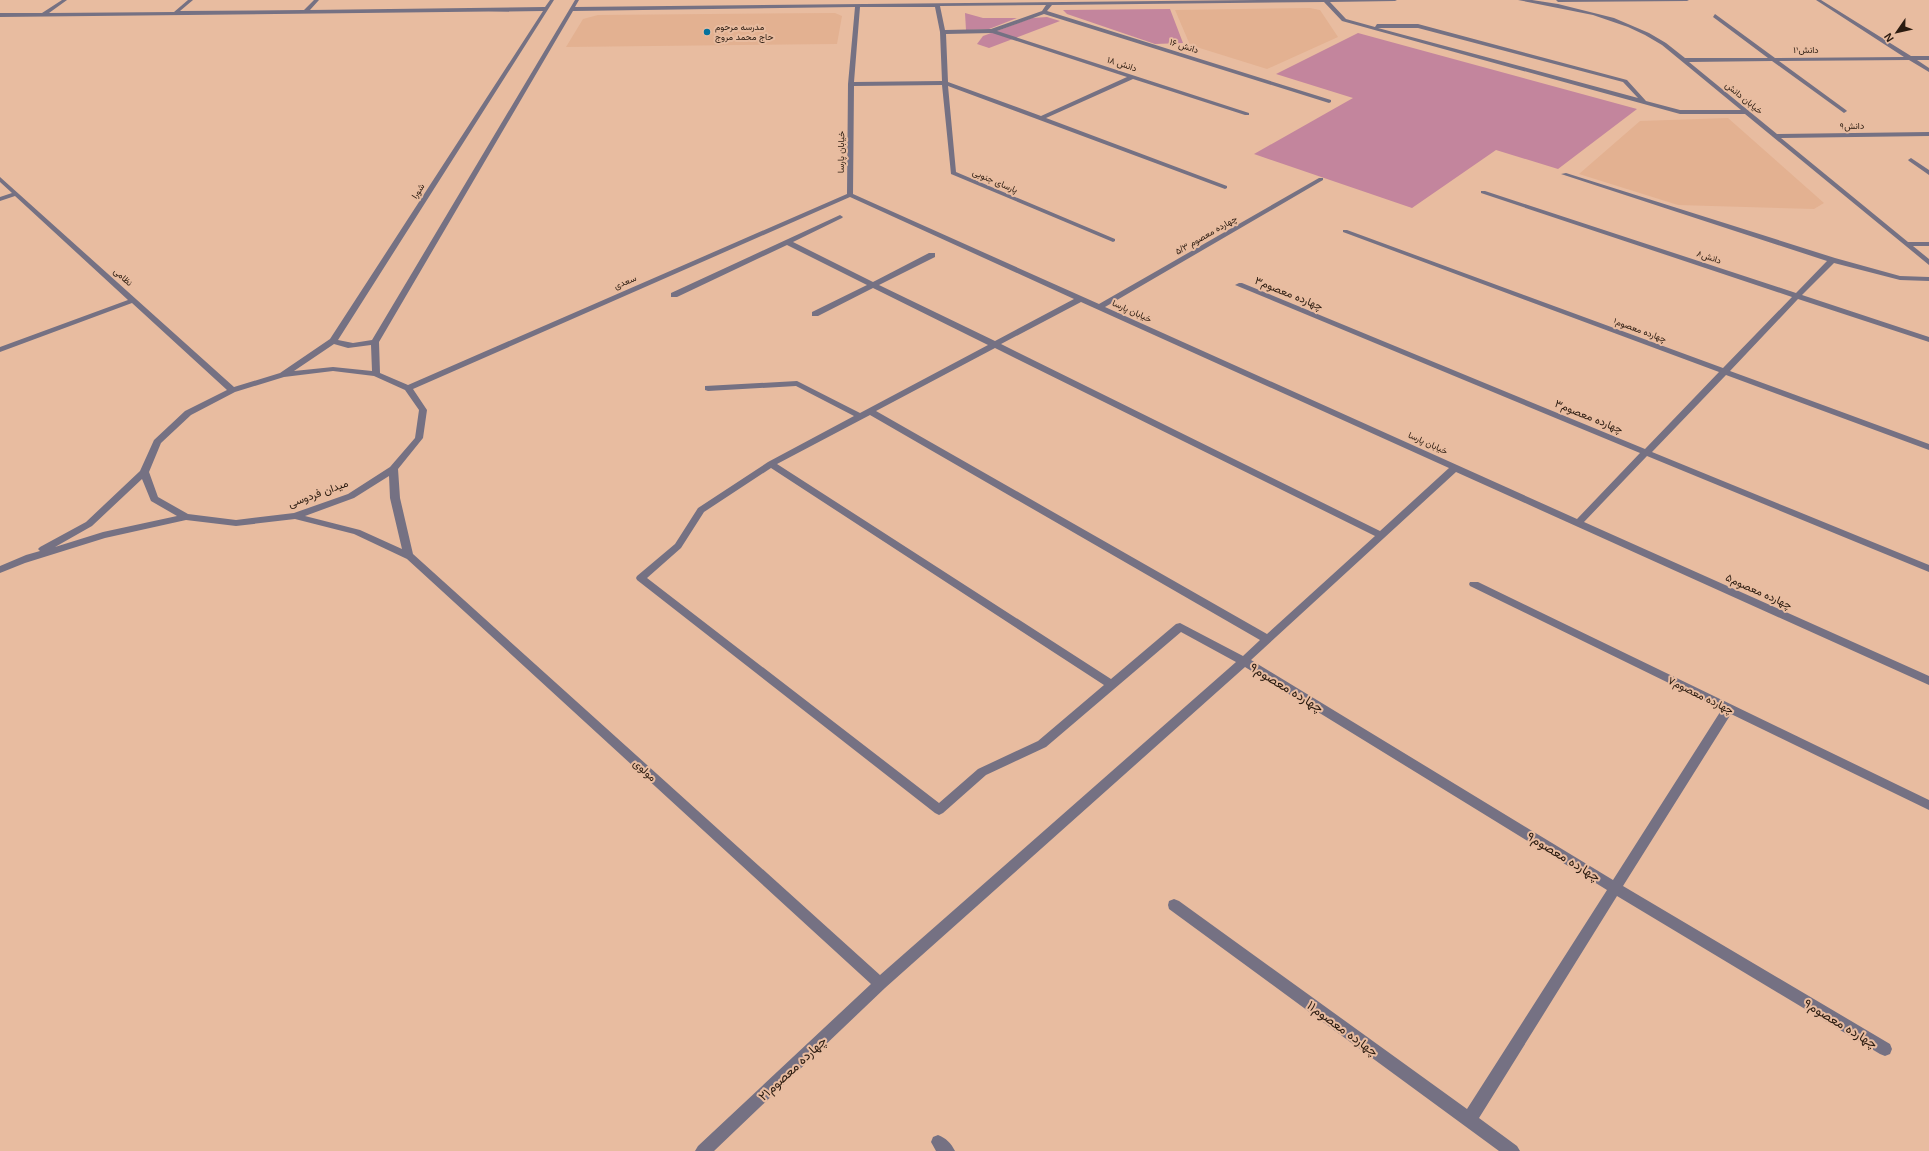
<svg xmlns="http://www.w3.org/2000/svg" width="1929" height="1151" font-family="Arial,Vazirmatn,sans-serif">
<style>
.built{fill:#e3b191}
.green{fill:#c3859d}
.lines{fill:none;stroke-linecap:round;stroke-linejoin:round}
.minor{fill:#757183;fill-rule:evenodd}
.poi-dot{fill:#05729d;stroke:#e8bca0;stroke-width:1.5}
.labels{text-anchor:middle;stroke-width:4;stroke-linejoin:round;paint-order:stroke}
.far-poi-label{font-size:9px;fill:#2b1b10;stroke:#e8bca0;text-anchor:start}
.far-street-label{font-size:9px;fill:#2b1b10;stroke:#e8bca0}
.street-label{font-size:11px;fill:#2b1b10;stroke:#e8bca0}
.near-street-label{font-size:13px;fill:#2b1b10;stroke:#e8bca0}
</style>
<rect width="100%" height="100%" fill="#e8bca0"/>
<path class="built" d="M1310 8 1320 10 1338 37 1267 69 1190 45 1175 10Z
M835 13 842 16 837 44 566 47 583 19 598 15Z
M1728 118 1824 203 1814 209 1678 205 1579 174 1640 121Z"/>
<path class="green" d="M1170 9 1183 43 1155 44 1067 14 1063 10Z
M965 13 983 18H1017L989 29 966 30Z
M1047 17 1060 21 989 48 977 44 983 36 1032 18Z
M1358 33 1637 109 1558 169 1496 150 1412 208 1254 154 1353 98 1276 74Z"/>
<g class="lines">
<path class="minor" d="M62 0H67L49 13 174 12 188 0H193L180 11 304 10 314 0H319L310 10 545 7 550 0H554L338 340 353 343 372 340 575 0H579L575 7 1258 0H1397L1395 1 1330 2 1346 19 1375 27 1377 24H1418L1627 80 1646 101 1680 110H1741L1662 45 1645 35 1628 27 1593 15 1518 0H1532L1558 4 1614 18 1649 33 1666 43 1685 58H1768L1713 17 1715 14 1775 58 1904 57 1816 0H1821L1911 56H1929V60H1917L1929 68V72L1909 60 1779 61 1846 110 1847 111 1844 113 1772 61 1689 62 1777 134 1929 132V136L1781 138 1908 242H1929V246H1913L1929 259V265L1745 114H1680L1342 21 1324 2 1052 5 1047 11 1331 100V102L1329 103 1044 14 997 31 1249 113V115H1245L1133 79 1046 118 1227 186V188L1225 189 948 86 956 172 1115 239V241L1113 242 951 174 942 85 854 86 853 194 1099 304 1319 178H1323V180L1105 307 1577 519 1640 453 1235 285 1239 283H1242L1645 449 1719 372 1343 232V230H1347L1723 368 1792 297 1481 193V191H1485L1796 293 1827 261 1561 174 1566 173 1835 258 1900 276 1929 277V281L1900 280 1834 263 1802 295 1929 337V342L1798 299 1730 371 1929 444V450L1726 375 1652 452 1929 565V572L1647 456 1584 522 1929 676V685L1456 472 1251 660 1613 880 1722 709 1470 586 1469 584 1470 582H1478L1929 800V810L1731 714 1623 886 1890 1044 1892 1049 1890 1054 1885 1056 1880 1054 1617 896 1479 1118 1517 1146 1520 1151H1499L1169 909 1168 905 1169 901 1174 899 1179 901 1467 1109 1607 890 1245 667 885 988 714 1151H695L698 1146 871 984 407 559 354 534 295 519 236 526 186 520 105 538 25 563 0 573V566L26 555 40 551 38 549 40 547 86 522 140 471 154 440 185 411 227 390 132 303 0 352V347L128 300 15 196 0 201V197L12 193 0 182V177L234 387 280 373 330 339 543 11 0 17V13H42ZM1046 5 1042 11 991 29 945 30 940 6ZM855 7 848 84 847 194 408 385 380 373 379 342 573 11ZM860 7H935L940 32 942 81 854 82ZM1378 28H1418L1623 82 1638 98ZM992 33 1127 77 1041 116 948 82 946 34ZM850 197 1074 299 995 341 879 285 935 257V253H929L873 282 793 242 842 218 843 217 840 215 671 293V297H677L787 245 867 285 812 312V316H818L873 288 988 345 860 413 797 381 705 386V390L708 391 796 386 854 416 768 462 698 508 675 544 637 576 636 578 637 580 935 813 939 815 943 813 986 775 1046 747 1181 632 1236 662 880 975 413 554 400 498 398 469 423 438 427 410 413 389ZM1081 302 1449 468 1380 531 1001 344ZM334 344 348 348 371 345 372 371 333 367 294 371ZM995 348 1375 536 1267 634 876 411ZM333 371 374 376 405 390 419 410 415 438 390 467 348 494 294 513 236 520 188 514 158 497 149 472 161 443 191 415 235 392 284 377ZM870 415 1260 640 1243 656 1180 623 1176 624 1111 679 777 464ZM771 468 1104 685 1038 741 978 769 939 803 647 578 681 548 704 512ZM389 476 390 498 402 549 360 530 305 516 354 498ZM142 479 151 501 177 516 103 532 55 547 92 526Z
M1556 0H1689L1687 1 1558 2Z
M1911 158 1929 170V175L1909 161 1908 160Z
M938 1135C946 1138 951 1143 955 1151H936L931 1142 933 1137Z"/>
</g>
<circle class="poi-dot" cx="707" cy="32" r="4"/>
<g class="labels">
<g class="far-poi-label">
<text x="715" y="30">مدرسه مرحوم<tspan x="715" dy="10">حاج محمد مروج</tspan></text>
</g>
<g class="far-street-label">
<text transform="translate(1184 46) rotate(17)" y="3">دانش ۱۶</text>
<text x="1806" y="53">دانش۱۱</text>
<text transform="translate(1122 64) rotate(18)" y="3">دانش ۱۸</text>
<text transform="translate(1744 98) rotate(39)" y="3">خیابان دانش</text>
<text transform="translate(1852 126) rotate(-1)" y="3">دانش۹</text>
<text transform="translate(841 152) rotate(-89)" y="3">خیابان پارسا</text>
<text transform="translate(995 181) rotate(23)" y="3">پارسای جنوبی</text>
<text transform="translate(418 191) rotate(-57)" y="3">شورا</text>
<text transform="translate(1206 235) rotate(-30)" y="3">چهارده معصوم ۵/۳</text>
<text transform="translate(1709 257) rotate(18)" y="3">دانش۸</text>
<text transform="translate(123 277) rotate(42)" y="3">نظامی</text>
<text transform="translate(625 282) rotate(-23)" y="3">سعدی</text>
<text transform="translate(1132 311) rotate(24)" y="3">خیابان پارسا</text>
<text transform="translate(1640 330) rotate(20)" y="3">چهارده معصوم۱</text>
<text transform="translate(1428 443) rotate(24)" y="3">خیابان پارسا</text>
</g>
<g class="street-label">
<text transform="translate(1289 293) rotate(22)" y="4">چهارده معصوم۳</text>
<text transform="translate(1589 416) rotate(22)" y="4">چهارده معصوم۳</text>
<text transform="translate(318 493) rotate(-20)" y="4">میدان فردوسی</text>
<text transform="translate(1759 591) rotate(24)" y="4">چهارده معصوم۵</text>
<text transform="translate(1701 695) rotate(26)" y="4">چهارده معصوم۷</text>
<text transform="translate(645 770) rotate(42)" y="4">مولوی</text>
</g>
<g class="near-street-label">
<text transform="translate(1287 687) rotate(31)" y="5">چهارده معصوم۹</text>
<text transform="translate(1564 856) rotate(31)" y="5">چهارده معصوم۹</text>
<text transform="translate(1841 1023) rotate(31)" y="5">چهارده معصوم۹</text>
<text transform="translate(1343 1028) rotate(36)" y="5">چهارده معصوم۱۱</text>
<text transform="translate(792 1068) rotate(-43)" y="5">چهارده معصوم۲۱</text>
</g>
</g>
<g transform="translate(1897 32) rotate(236)" stroke="#e8bca0" stroke-width="3" paint-order="stroke">
<path d="M0-3L7 15L0 10L-7 15Z" fill="#2b1b10"/>
<text y="-6" font-size="11" font-weight="bold" text-anchor="middle" fill="#2b1b10">N</text>
</g>
</svg>
